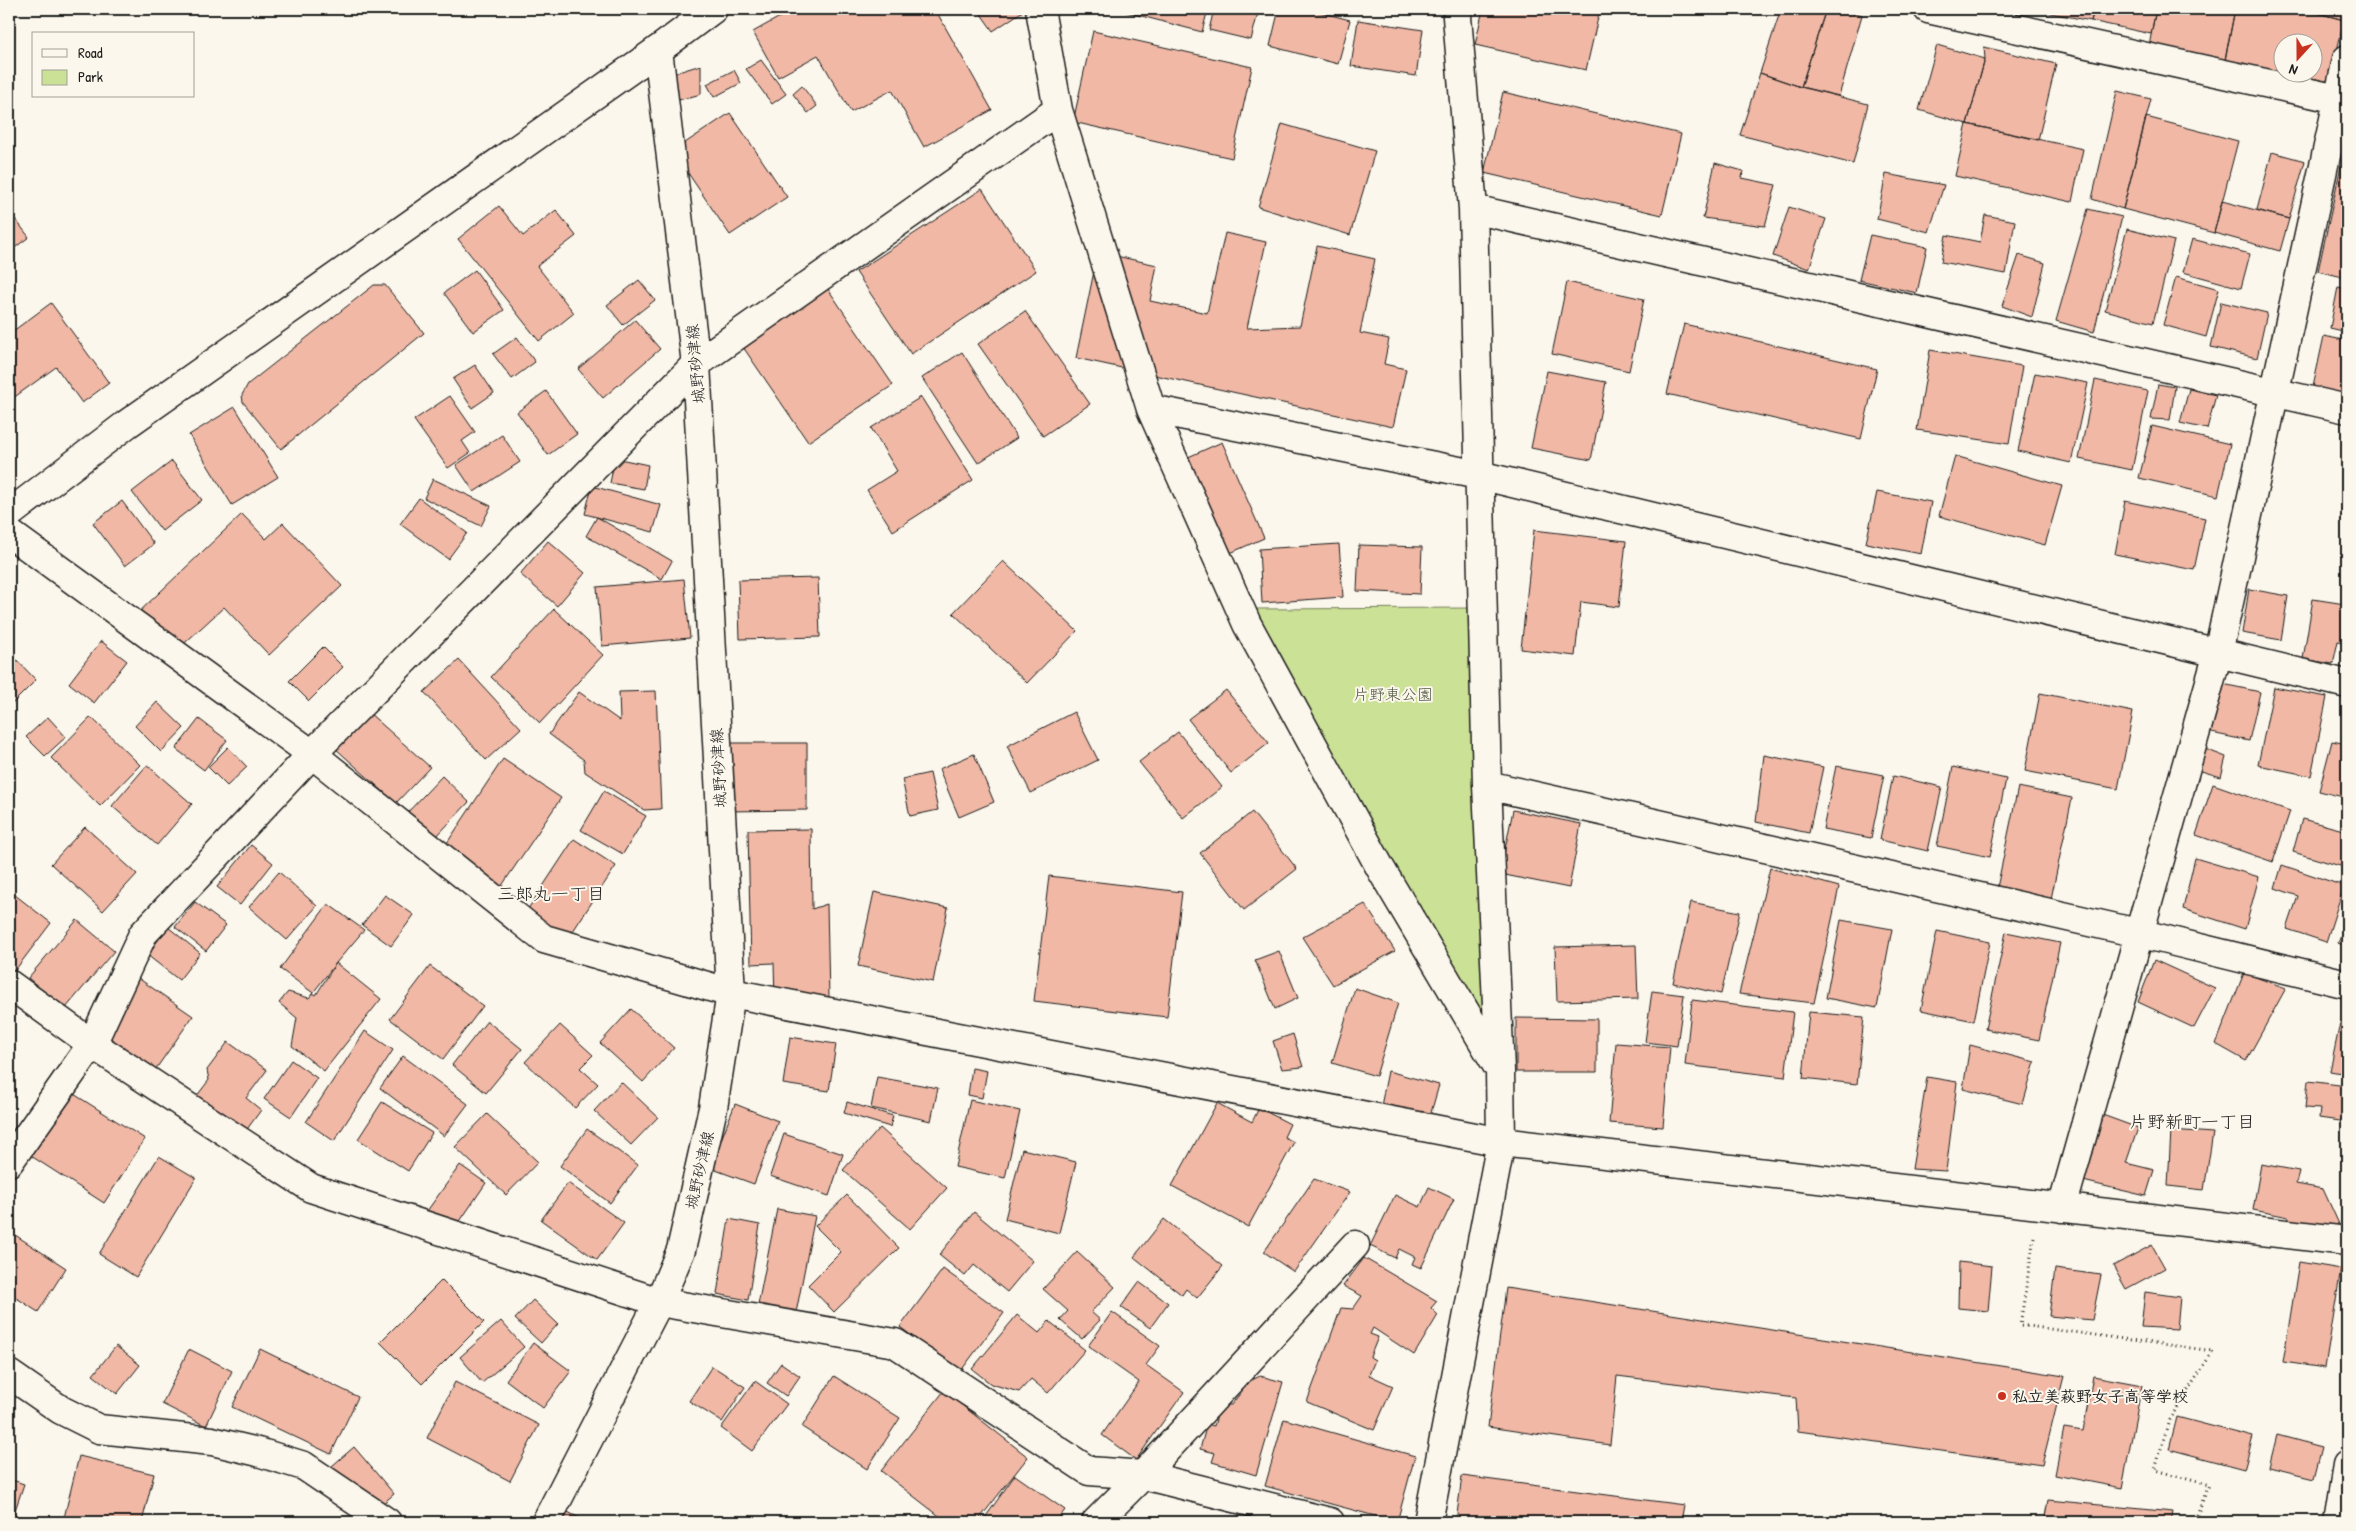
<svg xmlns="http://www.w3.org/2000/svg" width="2356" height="1531" viewBox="0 0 2356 1531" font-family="'Patrick Hand','Klee One',sans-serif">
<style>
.green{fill:#cbe196;stroke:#747e59}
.building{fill:#f0b8a5;stroke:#1c1c1c;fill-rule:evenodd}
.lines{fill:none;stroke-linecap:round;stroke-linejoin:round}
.minor-casing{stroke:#1c1c1c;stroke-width:31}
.major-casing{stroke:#1c1c1c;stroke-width:31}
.path{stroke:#1c1c1c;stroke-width:3;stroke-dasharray:1 4;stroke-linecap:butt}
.minor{stroke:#fbf7ec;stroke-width:28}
.major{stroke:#fbf7ec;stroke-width:28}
.poi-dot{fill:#c8321e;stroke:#fbf7ec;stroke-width:2}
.labels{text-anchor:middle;stroke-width:4;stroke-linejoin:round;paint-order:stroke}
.street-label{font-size:16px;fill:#1c1c1c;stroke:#fbf7ec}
.park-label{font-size:16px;fill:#515741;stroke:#fbf7ec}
.poi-label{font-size:16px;font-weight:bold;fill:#1c1c1c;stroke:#fbf7ec;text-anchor:start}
.neighbourhood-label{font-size:18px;fill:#1c1c1c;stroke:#fbf7ec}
</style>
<rect width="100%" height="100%" fill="#fbf7ec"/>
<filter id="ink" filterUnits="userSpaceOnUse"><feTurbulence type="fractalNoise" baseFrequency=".02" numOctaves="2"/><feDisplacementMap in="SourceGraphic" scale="10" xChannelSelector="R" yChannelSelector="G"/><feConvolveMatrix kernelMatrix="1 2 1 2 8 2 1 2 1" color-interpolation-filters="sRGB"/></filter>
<g filter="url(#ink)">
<!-- green -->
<path class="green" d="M1476,608L1494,1051L1250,609Z"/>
<!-- building -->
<path class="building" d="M794,9H935L992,110L924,147L892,90L851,112L818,55L778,77L753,32Z
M990,9H1026L993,31L981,14Z
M1115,9H1208L1202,32Z
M1214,9H1259L1251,40L1209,30Z
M1279,9H1308L1350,20L1338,64L1270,46Z
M1483,9H1600L1586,70L1475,45Z
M1781,9H1826L1801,87L1760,73Z
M1826,9H1842L1862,15L1839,96L1801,87Z
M2030,9H2094L2091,21Z
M2094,9H2156L2151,34L2091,21Z
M2156,9H2235L2225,60L2149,46Z
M2235,9H2302L2344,20L2330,82L2225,60ZM2284,42H2314V72H2284Z
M2304,9H2347L2344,20Z
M1358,20L1423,30L1416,76L1351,66Z
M1093,31L1252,67L1232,158L1073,122Z
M1937,45L1985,59L1967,124L1919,110Z
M1984,47L2056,64L2038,140L1967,124L1985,59Z
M761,60L786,94L772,104L746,69Z
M701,65V94L675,101L668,75Z
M734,70L741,83L714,97L707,84Z
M1760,73L1801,87L1868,104L1853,164L1740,135Z
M802,86L817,106L808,113L793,94Z
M2117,91L2151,99L2123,209L2092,199Z
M1503,92L1681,134L1662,215L1484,173Z
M730,113L787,197L730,235L673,151Z
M2146,117L2238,141L2214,233L2123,209Z
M1282,124L1375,151L1350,235L1258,207Z
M1967,124L2083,149L2072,202L1955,176Z
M2272,152L2305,161L2289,219L2257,210Z
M1715,163L1743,171L1742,178L1776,185L1765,226L1703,218Z
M2341,166L2347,168V278L2318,271Z
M1886,174L1944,185L1929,232L1877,219Z
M982,189L1036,271L911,354L856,272Z
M2222,201L2289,219L2280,251L2214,233Z
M499,206L523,236L556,210L576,236L537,266L574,313L539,341L458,239Z
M1789,207L1826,219L1809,269L1773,256Z
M2088,209L2122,217L2094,332L2056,321Z
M9,211L29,237L9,252Z
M1985,215L2015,221L2006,274L1941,262L1946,235L1980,242Z
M2127,229L2174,241L2153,323L2105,310Z
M1225,233L1266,242L1247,328L1300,326L1317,246L1375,259L1360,333L1389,339L1384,364L1406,369L1393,427L1076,358L1098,252L1157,265L1150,301L1207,313Z
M1870,235L1927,247L1917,293L1859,280Z
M2192,239L2250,254L2241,288L2183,272Z
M2019,255L2045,263L2032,317L2002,306Z
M475,270L504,310L473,332L444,293Z
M2176,277L2219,289L2206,337L2163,325Z
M639,280L655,300L623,325L607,305Z
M1567,282L1644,299L1629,371L1552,354Z
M374,285H385L424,333L281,449L243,402L242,395L248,384Z
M2338,287L2347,289V332L2330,328Z
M828,289L893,385L808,442L743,347Z
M2221,302L2267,313L2257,358L2211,347Z
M51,303L109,383L82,403L56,367L9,401V334Z
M1025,311L1090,404L1043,436L978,344Z
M635,320L660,349L603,398L578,369Z
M1684,324L1877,369L1861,439L1667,394Z
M2324,336L2347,341V394L2313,387Z
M517,337L535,362L512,379L493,354Z
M1930,350L2022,366L2009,444L1917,430Z
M962,352L1017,438L978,463L922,378Z
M475,365L494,393L472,408L453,379Z
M1547,371L1606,382L1591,460L1531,448Z
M2035,373L2088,383L2071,463L2018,451Z
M2095,380L2148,391L2132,470L2079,459Z
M2158,384L2175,387L2170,420L2151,419Z
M2189,389L2216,395L2207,429L2180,423Z
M546,391L577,434L548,455L517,412Z
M450,396L475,432L462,441L470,453L448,468L414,420Z
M921,397L973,480L893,531L867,490L897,471L871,428Z
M235,407L278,477L232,505L189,435Z
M2152,426L2230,444L2218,496L2139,478Z
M502,435L520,462L474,492L456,465Z
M1222,442L1264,538L1228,554L1186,458Z
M1955,456L2062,486L2045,545L1939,516Z
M615,458L648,465L644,489L610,483Z
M172,461L202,500L162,531L132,492Z
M433,479L491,506L481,526L424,498Z
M592,486L661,505L653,532L585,514Z
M1877,492L1931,502L1921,554L1866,543Z
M419,498L467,533L448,559L400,524Z
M122,501L154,544L125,566L93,523Z
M2125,501L2205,518L2194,570L2115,554Z
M242,514L266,539L283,523L342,586L269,655L224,607L176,651L139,612Z
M597,517L672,561L662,579L586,536Z
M1534,530L1626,541L1619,607L1581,602L1575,656L1521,649Z
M548,541L585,573L557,606L520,574Z
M1339,544L1343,597L1262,603L1259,549Z
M1359,545L1422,547L1420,594L1357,591Z
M1003,561L1077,631L1027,683L953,613Z
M818,578L820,637L740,639L738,580Z
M684,579L690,638L602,646L597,587Z
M2249,589L2288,596L2281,640L2242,633Z
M2313,599L2345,604L2343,617L2347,618V643L2338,641L2333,664L2303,659Z
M554,609L603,655L540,723L491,677Z
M101,641L127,661L94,703L69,683Z
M323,647L343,667L309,701L289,681Z
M9,652L36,680L9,707Z
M459,660L521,728L486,760L424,692Z
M2218,683L2260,692L2249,741L2207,732Z
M2274,687L2327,697L2311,776L2258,765Z
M1226,690L1269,743L1231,773L1188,719Z
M656,691L661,809L644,810L585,772L584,760L549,734L579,692L620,721L619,692Z
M2040,693L2133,712L2118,789L2025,771Z
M157,702L184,728L161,752L135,726Z
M368,712L430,767L396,803L335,748Z
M1074,712L1098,760L1031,793L1007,746Z
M48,717L66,737L45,756L26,737Z
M91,717L140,765L100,806L51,758Z
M199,719L227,740L204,770L176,749Z
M1178,732L1222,787L1183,818L1139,762Z
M2332,741L2347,744V798L2319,791Z
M726,743H807V810L727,811Z
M228,747L247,767L227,786L208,767Z
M2200,747L2226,757L2221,777L2198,770Z
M974,754L994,802L959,817L939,769Z
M1764,755L1823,767L1809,833L1756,822Z
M503,759L561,798L501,887L443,849Z
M147,765L192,804L157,845L112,806Z
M1836,766L1884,775L1871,838L1823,829Z
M1953,767L2006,779L1990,857L1937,846Z
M930,773L938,810L910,816L902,779Z
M442,776L469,802L434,839L407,813Z
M1893,776L1942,787L1928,851L1880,840Z
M2213,784L2290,811L2273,862L2196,835Z
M2018,787L2072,798L2051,899L1997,888Z
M604,791L646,816L623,854L581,830Z
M1513,810L1581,824L1569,888L1500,874Z
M1252,812L1297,869L1244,910L1200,853Z
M2302,819L2347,831V868L2293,852Z
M85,827L137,874L103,911L51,864Z
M811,829L812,909L827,904L829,998L775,999L774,963L751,964L748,830Z
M574,839L616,866L567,940L526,912Z
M251,845L273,863L240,905L217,887Z
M2195,858L2259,877L2245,929L2183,909Z
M2282,865L2344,886L2326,942L2287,929L2298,896L2275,888Z
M1770,868L1839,887L1814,1003L1739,994Z
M279,872L317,906L287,940L249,907Z
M1049,876L1182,892L1167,1017L1034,1001Z
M10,891L51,923L13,973L9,970Z
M874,892L948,908L933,982L858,966Z
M385,895L414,915L391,946L362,925Z
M195,902L226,925L206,951L175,927Z
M1691,902L1740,912L1721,994L1673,983Z
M328,904L364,930L336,963L316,995L280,969Z
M1365,904L1395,951L1333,985L1302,937Z
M77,920L114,951L65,1009L28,978Z
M1841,920L1892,929L1877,1008L1826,998Z
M2347,922V947L2338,943Z
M168,927L200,953L179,980L147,955Z
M1937,931L1990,942L1974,1021L1921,1010Z
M2006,932L2060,943L2039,1040L1985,1029Z
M1636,945L1638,999L1557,1001L1555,947Z
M1279,951L1298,998L1275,1009L1255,960Z
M2154,960L2215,988L2194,1028L2138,1002Z
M336,963L381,999L324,1071L292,1046L297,1018L279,1003L288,992L309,998Z
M430,966L483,1006L443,1059L390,1019Z
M2244,973L2286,988L2246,1061L2216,1044Z
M135,976L193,1016L153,1073L96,1033Z
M1355,988L1398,1003L1376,1076L1332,1063Z
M1652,991L1684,995L1677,1046L1645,1042Z
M1692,1000L1793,1012L1785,1077L1685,1065Z
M631,1009L674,1048L643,1082L600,1043Z
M1809,1012L1864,1017L1857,1084L1803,1078Z
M1516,1018L1597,1019V1072H1516Z
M487,1021L522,1049L486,1093L452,1065Z
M2340,1023L2347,1024V1074L2330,1071Z
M560,1025L593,1055L580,1068L598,1084L575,1108L525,1062Z
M365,1031L393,1050L334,1141L306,1122Z
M1293,1034L1303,1067L1282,1069L1273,1041Z
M790,1037L836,1044L829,1091L783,1084Z
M228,1042L267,1070L246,1098L261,1110L234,1147L193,1101L209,1080L207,1070Z
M1616,1043L1670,1047L1663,1127L1609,1123Z
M1970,1045L2035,1062L2023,1104L1963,1089Z
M403,1056L468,1104L444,1136L380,1088Z
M291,1060L317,1078L291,1117L264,1099Z
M972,1068L987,1071L982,1098L968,1095Z
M1388,1071L1439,1085L1428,1123L1380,1111Z
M877,1077L938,1088L931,1121L871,1108Z
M1927,1077L1957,1082L1946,1171L1912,1169Z
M2308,1081L2347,1086V1122L2319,1118L2320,1109L2305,1108Z
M621,1082L658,1117L631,1145L594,1111Z
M69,1091L145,1139L104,1203L28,1154Z
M970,1100L1020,1111L1005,1178L955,1167Z
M382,1102L432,1133L408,1171L358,1139Z
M847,1102L893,1116L890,1127L844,1113Z
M1217,1103L1252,1122L1259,1108L1290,1124L1284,1137L1294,1142L1248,1227L1172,1186Z
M735,1104L778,1121L754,1184L710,1168Z
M2097,1113L2138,1128L2126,1163L2154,1170L2146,1196L2083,1181Z
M487,1114L538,1162L506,1195L455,1147Z
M880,1128L947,1188L910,1229L843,1170Z
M587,1129L638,1165L610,1203L560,1166Z
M2171,1130L2213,1133L2204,1190L2168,1186Z
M784,1134L843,1154L829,1196L770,1176Z
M1022,1149L1076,1162L1059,1233L1005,1219Z
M159,1156L196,1178L136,1277L99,1254Z
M2261,1164L2299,1171L2296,1184L2323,1189L2344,1235L2288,1225L2289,1217L2253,1210Z
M460,1165L486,1183L454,1230L427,1211Z
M1314,1179L1350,1192L1294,1272L1264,1252Z
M568,1183L624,1223L597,1260L541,1220Z
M1429,1187L1454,1199L1421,1268L1412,1264L1415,1257L1399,1249L1395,1258L1370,1246L1395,1195L1420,1207Z
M847,1195L899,1248L834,1312L808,1285L841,1252L815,1226Z
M777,1209L815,1216L796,1313L758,1305Z
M974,1212L1033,1261L1007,1292L974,1265L965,1276L939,1255Z
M729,1219L760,1225L748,1300L717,1294Z
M1164,1219L1223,1266L1197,1298L1186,1289L1182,1295L1134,1257Z
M9,1231L66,1268L38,1312L9,1293Z
M2152,1245L2165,1268L2126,1289L2113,1266Z
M1077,1252L1115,1287L1091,1312L1100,1320L1082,1339L1060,1320L1068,1311L1043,1289Z
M1364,1258L1437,1301L1431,1308L1438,1315L1414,1355L1373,1328L1370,1334L1378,1337L1370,1357L1375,1360L1369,1375L1393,1386L1374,1430L1307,1402L1341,1308L1353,1309L1362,1296L1343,1286Z
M1959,1262L1992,1266L1988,1311L1958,1308Z
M2299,1262L2341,1269L2325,1368L2283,1362Z
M943,1269L1004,1313L960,1372L900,1327Z
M2055,1269L2101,1275L2092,1320L2049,1316Z
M442,1280L484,1322L422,1384L380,1342Z
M1139,1282L1168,1303L1150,1328L1121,1307Z
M1506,1288L2064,1376L2042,1465L1798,1431L1796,1398L1617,1376L1610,1445L1488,1427Z
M2145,1292L2180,1297L2177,1329L2141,1327Z
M533,1300L558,1324L541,1343L515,1319Z
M1112,1312L1160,1346L1146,1365L1184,1392L1136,1460L1102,1435L1139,1382L1088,1346Z
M1017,1315L1039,1333L1049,1321L1085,1350L1048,1393L1031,1379L1019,1392L991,1384L972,1369Z
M501,1321L524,1347L482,1383L460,1357Z
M533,1343L571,1371L543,1408L506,1380Z
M116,1346L140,1365L117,1394L93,1375Z
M189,1349L232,1371L206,1426L162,1404Z
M260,1349L358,1397L331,1454L232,1407Z
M781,1363L800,1376L786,1396L767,1383Z
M712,1366L745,1387L722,1422L689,1401Z
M834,1376L900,1418L867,1469L802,1427Z
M1260,1376L1283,1382L1256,1475L1212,1462L1215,1453L1200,1449L1207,1424L1214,1426L1220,1405H1231L1250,1381Z
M2093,1376L2142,1385L2122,1488L2055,1475L2064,1428L2083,1431Z
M755,1381L787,1404L752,1451L721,1428Z
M455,1382L539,1425L510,1481L427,1438Z
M944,1391L1028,1457L977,1522H947L881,1471Z
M2177,1417L2253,1437L2244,1469L2169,1449Z
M1284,1419L1415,1456L1397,1522L1265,1486Z
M2277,1435L2322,1447L2314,1478L2269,1467Z
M354,1447L394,1494L366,1518L325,1472Z
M79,1456L154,1474L142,1522H63Z
M1015,1475L1065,1510L1056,1522H982Z
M1462,1476L1684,1505L1681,1522H1456Z
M9,1479L24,1484L11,1522H9Z
M2048,1500L2173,1512L2171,1522H2044Z
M560,1508L587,1522H552Z"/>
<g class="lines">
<defs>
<path id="minor" d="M1040,9L1058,110L1151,409L1247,624L1382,871L1498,1067
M1928,9L2347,101
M1473,209L2347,409
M1151,409L1479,475L2347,684
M9,514L127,424L658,50
M9,533L312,754L544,939L731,993L1501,1142L2347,1241
M1487,785L2138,933L2347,984
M9,984L92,1044L311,1188L659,1302L895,1343L1089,1471L1143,1475L1330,1522
M9,1162L92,1044L143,934L312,754L696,364L1058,110
M2062,1208L2218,653L2347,59
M9,1374L61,1410L99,1429L212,1441L258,1452L304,1466L387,1522
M1096,1522L1143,1475L1355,1245
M1428,1522L1501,1142L1500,1070L1487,785L1473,209L1457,17L1458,9
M2338,1522L2347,1466"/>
<path id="major" d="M546,1522L659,1302L681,1250L713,1108L731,993L696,364L658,50L713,9"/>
</defs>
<!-- minor casing -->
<use href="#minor" class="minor-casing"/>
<!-- major casing -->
<use href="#major" class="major-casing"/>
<!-- path -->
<path class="path" d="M2034,1237L2020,1325L2213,1351L2169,1420L2155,1470L2209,1485L2194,1522"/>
<!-- minor -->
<use href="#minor" class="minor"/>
<!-- major -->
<use href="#major" class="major"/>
</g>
</g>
<!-- markers -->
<circle class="poi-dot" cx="2002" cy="1396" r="5"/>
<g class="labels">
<!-- street labels -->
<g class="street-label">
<text transform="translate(695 364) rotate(-95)" y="6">城野砂津線</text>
<text transform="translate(718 768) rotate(-93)" y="6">城野砂津線</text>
<text transform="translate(699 1170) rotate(-77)" y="6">城野砂津線</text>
</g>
<!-- park labels -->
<g class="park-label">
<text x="1393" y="700">片野東公園</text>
</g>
<!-- poi labels -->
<g class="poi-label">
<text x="2012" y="1402">私立美萩野女子高等学校</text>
</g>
<!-- neighbourhood labels -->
<g class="neighbourhood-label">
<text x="551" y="900">三郎丸一丁目</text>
<text x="2192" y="1128">片野新町一丁目</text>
</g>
</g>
<!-- margin -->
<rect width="2356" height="1531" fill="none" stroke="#fbf7ec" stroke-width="30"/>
<rect x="15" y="15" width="2326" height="1501" fill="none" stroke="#1c1c1c" stroke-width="2" filter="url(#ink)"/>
<!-- legend -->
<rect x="32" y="32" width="162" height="65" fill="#fbf7ec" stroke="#a29f99"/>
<rect x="42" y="49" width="25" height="8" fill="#fbf7ec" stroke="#a29f99"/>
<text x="78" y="58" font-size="15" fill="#1c1c1c">Road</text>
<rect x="42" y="70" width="25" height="15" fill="#cbe196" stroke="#a29f99"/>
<text x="78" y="82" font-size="15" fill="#1c1c1c">Park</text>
<!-- north arrow -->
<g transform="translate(2298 58) rotate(201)"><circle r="24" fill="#fbf7ec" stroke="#a29f99"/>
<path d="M0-4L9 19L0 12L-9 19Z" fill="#c8321e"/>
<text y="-8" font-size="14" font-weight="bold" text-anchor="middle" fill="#1c1c1c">N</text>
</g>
</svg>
